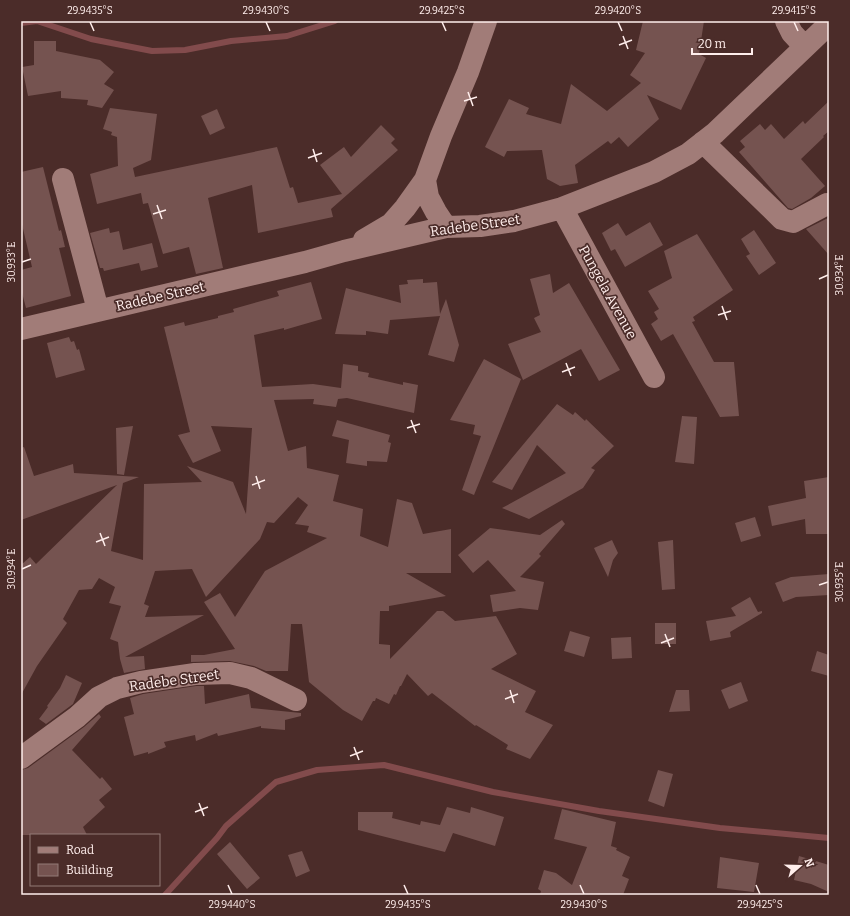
<svg xmlns="http://www.w3.org/2000/svg" width="850" height="916" viewBox="0 0 850 916" font-family="Bitter,serif">
<style>
.lines{fill:none;stroke-linecap:round;stroke-linejoin:round}
.stream{stroke:#824b4c;stroke-width:6}
.building{fill:#755350}
.minor{stroke:#a17c78;stroke-width:22}
.ticks{fill:none;stroke:#ffeeec;stroke-width:1.5}
.labels{text-anchor:middle;stroke-width:3.5;stroke-linejoin:round;paint-order:stroke}
.street-label{font-size:14px;fill:#ffeeec;stroke:#4b2c29}
.neatline{fill:none;stroke:#ffeeec;stroke-width:1.5}
.ticks-label{font-size:10px;text-anchor:middle;fill:#ffeeec}
</style>
<rect width="100%" height="100%" fill="#4b2c29"/>
<g class="lines">
<!-- stream -->
<path class="stream" d="M21,23L37,21L91,39L152,51L185,50L231,41L287,36L335,21
M165,895L217,838L226,826L276,782L317,770L384,765L493,792L599,811L720,828L829,838"/>
</g>
<!-- building -->
<path class="building" d="M643,21H704L699,54L706,58L681,110L647,95L659,119L628,147L619,137L611,144L608,141L575,165L578,183L560,186L547,179L542,150L507,151L504,157L485,147L509,99L529,108L526,114L561,124L571,84L607,111L641,83L630,75L645,53L636,50Z
M34,41H56V51L100,60L114,72L104,84L114,90L102,108L87,105L88,100L61,98V91L28,96L22,67L34,65Z
M829,101V131L823,136L824,137L801,159L825,186L811,198L792,209L788,208L739,152L745,147L740,141L760,124L765,130L771,124L784,139L803,121L805,124Z
M110,108L157,114L151,160L133,168L135,177L277,147L290,188L293,187L298,203L342,194L320,165L344,147L351,157L381,125L395,139L391,143L398,150L331,209L333,217L258,233L252,185L208,198L223,268L196,274L189,247L163,254L148,203L143,204L141,193L97,204L90,174L118,166L117,137L111,135L112,132L103,129Z
M217,109L225,128L210,135L201,116Z
M43,167L59,231L61,230L65,247L59,248L71,296L26,308L21,289V270L32,267L21,220V172Z
M828,218L829,219V255L806,229Z
M650,222L663,245L625,267L615,249L611,251L602,233L618,223L626,236Z
M109,228L110,233L119,231L123,250L152,243L158,267L141,271L139,263L104,271L103,268H100L90,233Z
M754,230L776,263L759,275L746,256L750,254L741,239Z
M697,234L733,290L693,317L695,321L692,322L714,362H734L739,416L720,417L673,334L661,341L651,324L658,319L654,312L659,309L648,291L672,278L664,251Z
M550,274L553,293L569,283L620,370L599,381L581,349L523,380L508,344L541,332L534,318L540,315L530,279Z
M423,279V283L437,282L440,314L446,299L459,345L454,362L428,355L440,316L390,320L388,334L366,331V335L335,334L346,288L401,303L399,285L408,284L407,280Z
M311,282L322,319L284,330V328L254,335L262,387L313,384L341,388L343,364L358,366V371L369,373L368,377L403,385V382L418,385L414,413L347,398L338,399L336,407L313,404L314,399L274,400L288,451L306,446L307,468L339,475L333,501L363,509L360,536L388,547L397,499L412,503L423,534L451,529V573H406L446,596L389,606V611H380L379,644L390,645V659L437,611H443L455,621L496,616L517,654L491,669L536,691L525,712L553,725L530,759L506,749L508,745L476,725L475,726L432,693L428,696L407,674L401,686H400L396,695L394,694L389,704L376,698L375,701H373L362,721L343,710L309,682L302,624H291L288,671H266L254,666L230,661L191,662V655H204L235,649L204,602L220,593L235,617L265,571L327,538L307,532L309,526L295,524L308,505L298,497L274,523L267,522L260,539L206,597L192,569L155,571L144,604L149,606L145,617L204,615L125,657L144,656L145,669L124,673L120,659L118,642L110,639L121,606L109,603L115,587L99,578L92,589L79,590L63,619L67,623L37,666L21,695V565L30,557L36,564L117,485L21,520V448L24,447L34,476L73,464L74,473L139,477L123,483L111,551L143,560L144,484L202,482L187,466L233,482L246,514L252,428L211,426L221,451L193,463L178,435L190,432L164,327L184,322L185,326L218,318V316L234,312L233,309L279,296L277,291Z
M69,337L71,342L74,341L77,350L79,349L85,370L56,378L47,343Z
M484,359L521,379L474,495L462,490L481,436L473,434L475,425L450,420Z
M557,404L573,415L575,412L585,421L586,419L614,446L591,468L595,470L583,488L529,519L502,508L566,473L537,445L512,490L492,482Z
M682,416L697,417L694,464L675,462Z
M337,420L390,435L388,442L391,443L387,462L367,461V466L346,463L349,440L332,436Z
M133,426L124,475L117,474L116,428Z
M829,477V534H806L805,519L772,526L768,506L806,498L804,481Z
M755,517L761,536L741,542L735,523Z
M562,520L565,524L539,554L541,556L520,577L544,582L538,610L520,608L493,612L490,595L516,591L488,560L473,573L458,555L490,528L540,535Z
M612,540L618,553L613,560L608,577L594,548Z
M673,540L675,589L662,590L658,542Z
M829,574V595L796,597L783,602L775,583L791,577Z
M750,597L758,612L762,611V613L730,632L731,637L710,641L706,621L736,616L731,608Z
M655,623H676V644H655Z
M570,631L590,637L584,657L564,651Z
M631,637L632,658L612,659L611,638Z
M817,651L829,655V676L811,671Z
M66,675L82,683L73,704L46,724L39,719L48,707L47,706L60,688Z
M741,682L748,701L729,709L721,690Z
M196,686H204L205,704L249,694L251,708L301,713V716L285,720V730L261,728V726L218,736L217,733L196,741L195,735L164,742L166,747L148,754V752L134,756L124,717L134,714L130,698L143,694Z
M676,690H689L690,711L669,712Z
M99,714L101,717L72,750L100,779L102,777L112,789L99,800L105,807L83,827L87,835H21V770L28,768L84,727Z
M658,770L673,774L664,807L648,801Z
M447,807L470,813L471,807L504,817L495,846L453,833L445,852L358,830V812H393L392,818L420,825L421,821L440,825Z
M562,809L616,822L611,846L617,848L616,850L630,857L622,876L629,879L623,895H540L541,891L538,889L544,870L556,873L572,885L587,847L554,839Z
M230,842L260,878L247,889L217,854Z
M302,851L310,871L296,877L288,855Z
M799,856L829,865V892L811,884L794,880Z
M720,857L759,863L754,892L717,888Z"/>
<g class="lines">
<!-- minor -->
<path class="minor" d="M786,21L792,33L805,47
M703,142L782,219L793,222L827,204
M63,179L98,310
M562,208L654,377
M446,227L436,212L428,197L425,180L441,136L468,72L486,21
M364,240L391,224L405,208L425,180
M21,329L305,262L344,251L446,227L480,226L514,221L562,208L654,172L688,154L715,133L829,24
M21,758L77,717L99,697L117,688L141,682L195,674L230,673L251,678L296,700"/>
</g>
<!-- ticks -->
<path class="ticks" d="M90,22L94,31M266,22L270,31M442,22L446,31M618,22L622,31M794,22L798,31M623,36L628,49M619,45L632,40M468,92L473,106M464,101L477,97M313,149L317,162M308,158L322,153M157,205L162,219M153,214L166,210M22,262L31,259M819,279L828,275M722,306L727,320M718,315L731,311M566,363L571,376M562,372L575,367M411,420L416,433M407,428L420,424M256,476L260,489M252,485L265,480M100,533L105,546M96,542L109,537M22,569L31,565M819,585L828,582M665,634L670,647M661,643L674,638M510,690L514,703M505,699L518,694M354,747L359,760M350,756L363,751M199,803L204,816M195,812L208,807M228,885L232,894M404,885L408,894M580,885L584,894M756,885L760,894"/>
<g class="labels">
<!-- street labels -->
<g class="street-label">
<text transform="translate(475 225) rotate(-8)" y="5">Radebe Street</text>
<text transform="translate(608 292) rotate(61)" y="5">Pungela Avenue</text>
<text transform="translate(160 296) rotate(-13)" y="5">Radebe Street</text>
<text transform="translate(174 680) rotate(-8)" y="5">Radebe Street</text>
</g>
</g>
<!-- border -->
<rect width="850" height="916" fill="none" stroke="#4b2c29" stroke-width="44"/>
<!-- legend -->
<rect x="30" y="834" width="130" height="52" fill="#4b2c29" stroke="#937a77"/>
<rect x="38" y="847" width="20" height="6" fill="#a17c78" stroke="#937a77"/>
<text x="66" y="854" font-size="12" fill="#ffeeec">Road</text>
<rect x="38" y="864" width="20" height="12" fill="#755350" stroke="#937a77"/>
<text x="66" y="874" font-size="12" fill="#ffeeec">Building</text>
<!-- north arrow -->
<g transform="translate(800 866) rotate(70)" stroke="#4b2c29" stroke-width="3" paint-order="stroke">
<path d="M0-3L7 15L0 10L-7 15Z" fill="#ffeeec"/>
<text y="-6" font-size="11" font-weight="bold" text-anchor="middle" fill="#ffeeec">N</text>
</g>
<!-- scale -->
<path d="M692 48v6h60v-6" fill="none" stroke="#ffeeec" stroke-width="2"/>
<text x="698" y="48" font-size="12" fill="#ffeeec" stroke="#4b2c29" stroke-width="3" paint-order="stroke">20 m</text>
<rect x="22" y="22" width="806" height="872" class="neatline"/>
<g class="ticks-label">
<text x="90" y="14">29.9435°S</text>
<text x="266" y="14">29.9430°S</text>
<text x="442" y="14">29.9425°S</text>
<text x="618" y="14">29.9420°S</text>
<text x="794" y="14">29.9415°S</text>
<text transform="translate(11 262) rotate(-90)" y="4">30.933°E</text>
<text transform="translate(839 275) rotate(-90)" y="4">30.934°E</text>
<text transform="translate(11 569) rotate(-90)" y="4">30.934°E</text>
<text transform="translate(839 582) rotate(-90)" y="4">30.935°E</text>
<text x="232" y="908">29.9440°S</text>
<text x="408" y="908">29.9435°S</text>
<text x="584" y="908">29.9430°S</text>
<text x="760" y="908">29.9425°S</text>
</g>
</svg>
